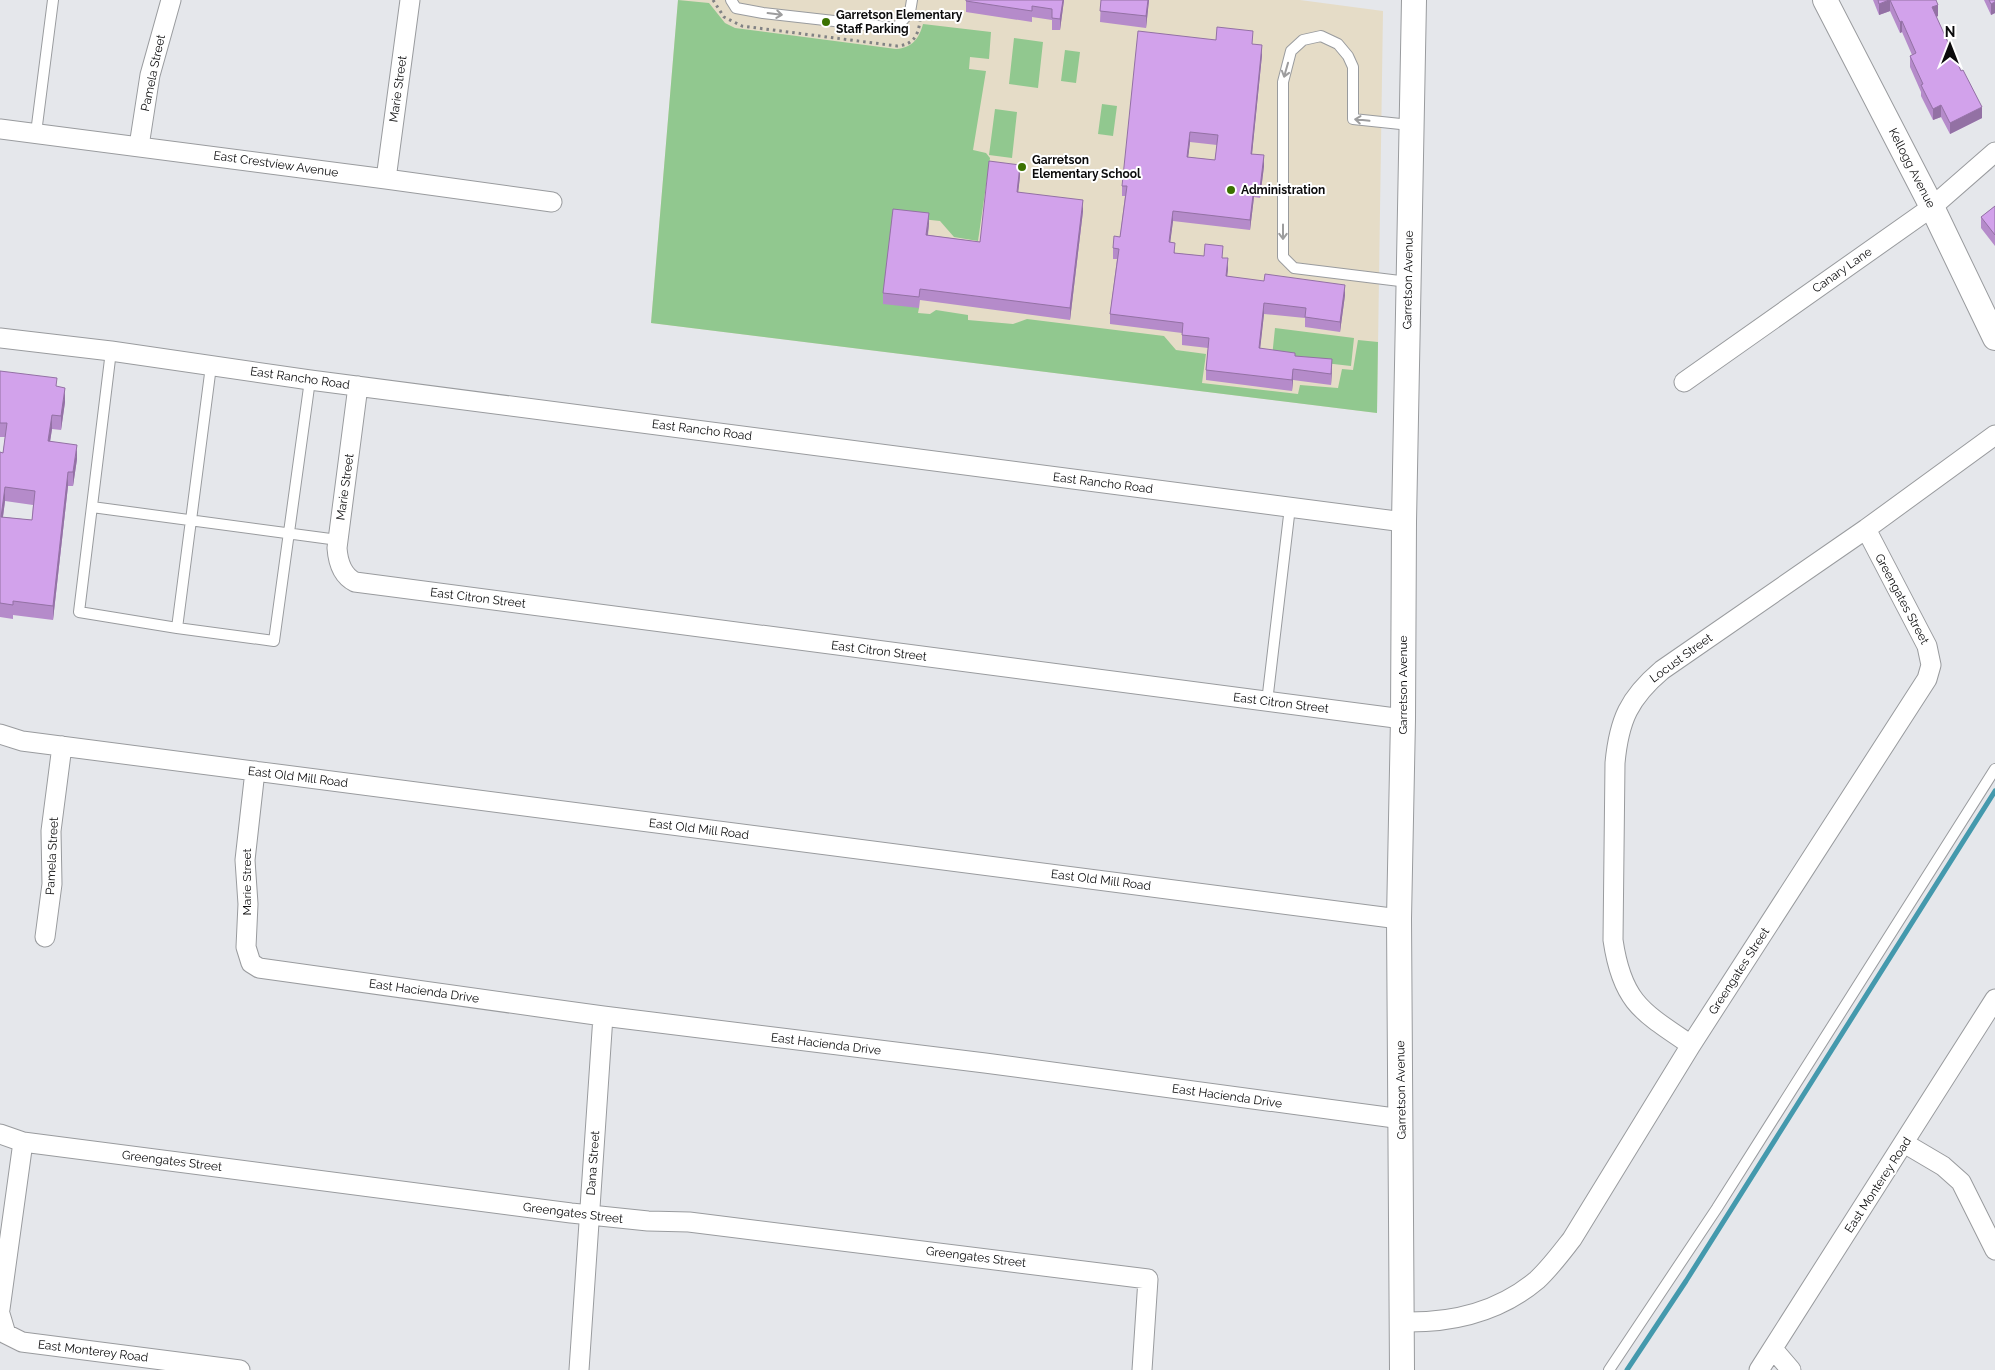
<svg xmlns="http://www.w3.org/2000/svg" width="1995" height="1370" viewBox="0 0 1995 1370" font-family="Raleway,sans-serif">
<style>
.education{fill:#e5dcc7}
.green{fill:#91c88f}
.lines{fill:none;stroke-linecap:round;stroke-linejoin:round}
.stream{stroke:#4499ad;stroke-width:5}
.service-casing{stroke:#999b9e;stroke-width:12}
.minor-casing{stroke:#999b9e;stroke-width:21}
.tertiary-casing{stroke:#999b9e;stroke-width:26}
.path{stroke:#818284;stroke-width:3;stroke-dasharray:2.5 4;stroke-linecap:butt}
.service{stroke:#fff;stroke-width:10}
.minor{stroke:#fff;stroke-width:19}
.tertiary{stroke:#fff;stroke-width:24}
.wall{fill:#b58bca;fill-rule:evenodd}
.shaded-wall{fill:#9371a4}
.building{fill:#d2a2eb;stroke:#9371a4;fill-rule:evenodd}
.oneway{stroke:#9d9d9e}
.poi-dot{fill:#3b7200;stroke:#fff;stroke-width:2}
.labels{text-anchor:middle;stroke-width:4;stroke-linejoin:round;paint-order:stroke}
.poi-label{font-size:12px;font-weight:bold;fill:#0b0b0c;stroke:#fff;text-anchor:start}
.street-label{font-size:12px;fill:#0b0b0c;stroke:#fff}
</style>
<rect width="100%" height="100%" fill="#e5e7eb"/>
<!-- education -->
<path class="education" d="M678,0H1300L1383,11L1377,413L651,323Z"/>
<!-- green -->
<path class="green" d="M678,0L709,3L725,23L735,28L896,49C912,48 919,39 923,24L991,32L989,59L970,57L969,69L986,71L973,150L986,153L990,158L978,241L954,237L940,221L893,216L919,308L918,313L930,314L936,310L968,315V320L1013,324L1027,319L1164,336L1176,350L1206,354L1202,383L1298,394L1300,385L1338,388L1342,369L1353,370L1358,340L1378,342L1377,413L651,323Z
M1014,38L1043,42L1038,88L1009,84Z
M1065,50L1080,52L1076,83L1061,81Z
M1102,104L1117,106L1113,136L1098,134Z
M995,109L1017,112L1012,158L989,155Z
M1275,328L1354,338L1351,366L1272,357Z"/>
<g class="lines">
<!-- stream -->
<path class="stream" d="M1627,1370L1686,1281L1995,791"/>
<defs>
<path id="service" d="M731,0L736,8L763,13L896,28L910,12L912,0
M36,133L53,0
M1408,282L1294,268L1283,257V82L1291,51L1303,40L1321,36L1338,44L1348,56L1353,67V119L1410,125
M111,351L79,612L177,628
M211,366L177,628L274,641L310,380
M92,507L338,540
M1267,702L1290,507
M1609,1370L1717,1208L1995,769"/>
<path id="minor" d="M0,129L386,179L552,202
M139,146L150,75L171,0
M386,179L410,0
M0,338L111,351L310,380L1404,522
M1684,382L1932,207L1995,152
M358,386L337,548C338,562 343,576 355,582L1403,719
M0,734L22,741L1399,919
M255,771L245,860L248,904L246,947L251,963L259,968L603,1016L985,1063L1402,1119
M45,937L52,884L51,831L62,746
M1691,1045C1642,1012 1622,1002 1613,940L1615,763C1619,720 1629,698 1662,670L1866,529L1995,435
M0,1134L23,1142L571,1213L648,1221L689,1222L1148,1279L1142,1370
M1904,1143L1943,1166L1961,1182L1995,1250
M0,1309L23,1142
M0,1314L6,1334L22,1342L240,1370
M1403,1322C1451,1323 1499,1312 1537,1280C1550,1268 1561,1253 1572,1239L1691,1045L1927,679L1931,665L1927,646L1866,529
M1773,1349L1791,1370
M579,1370L603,1016
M1759,1370L1995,999"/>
<path id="tertiary" d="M1825,0L1932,207L1995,338
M1402,1370L1399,919L1403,719L1404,522L1414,0"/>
</defs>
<!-- service casing -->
<use href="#service" class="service-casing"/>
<!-- minor casing -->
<use href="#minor" class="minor-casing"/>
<!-- tertiary casing -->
<use href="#tertiary" class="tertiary-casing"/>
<!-- path -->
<path class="path" d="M713,0L724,17L742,26L897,46C913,45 918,36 920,21"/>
<!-- service -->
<use href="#service" class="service"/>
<!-- minor -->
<use href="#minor" class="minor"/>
<!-- tertiary -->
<use href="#tertiary" class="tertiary"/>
</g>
<!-- wall -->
<path class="wall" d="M966,0H1064L1060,30H1052V20L1032,17V22L966,12Z
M1101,0H1149L1146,28L1100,22Z
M1873,0H1936L1938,16L1936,17L1982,118L1950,134L1941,117L1933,120L1921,96V92L1910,67V56L1912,55L1902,32L1900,33L1890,11L1879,15Z
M1984,0H1995V13L1991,15Z
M1253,44L1262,55L1252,154L1264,166L1260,198L1254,197L1250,230L1173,221L1170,242L1175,253L1223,258L1228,269L1227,276L1345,295L1340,332L1305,327V318L1264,314L1260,348L1295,356L1332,369L1331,385L1293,380L1292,391L1206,380V370L1208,348L1182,345V333L1110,324V314L1117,259H1113V248L1120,237L1125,196H1122V186ZM1190,142L1217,145L1215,160L1188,157Z
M1020,176L1018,192L1083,211L1070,320L920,300L919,308L883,304V293L929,224L928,235L980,242Z
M1995,206V246L1981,228V217Z
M0,371L57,387L65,402L61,430L52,429L50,441L77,459L73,486H68L53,620L13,615V619L0,617V452L3,453L5,437H0ZM5,501L33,505L32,520L3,517Z"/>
<!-- shaded-wall -->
<path class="shaded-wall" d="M1063,0H1064L1060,30V19Z
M1148,0H1149L1146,28V16Z
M1890,0V11L1879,15V4Z
M1995,2V13L1991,15V4Z
M1938,5V16L1932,19V7Z
M1902,21V32L1900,33V22Z
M1262,45V55L1251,164V154Z
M1941,105V117L1933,120V109Z
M1982,107V118L1950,134V123Z
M1190,132V142L1187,167V157Z
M1264,155V166L1260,198V188Z
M1020,165V176L1017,203V192Z
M1254,187V197L1250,230V220Z
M1083,200V211L1070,320V308Z
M1173,211V221L1169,252V242Z
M929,213V224L926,246V235Z
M1228,258V269L1226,286V276Z
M1345,285V295L1340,332V322Z
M1264,303V314L1259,359V348Z
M1332,359V369L1331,385V374Z
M1293,369V380L1292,391V380Z
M65,388V402L61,430V416Z
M52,415V429L48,455V441Z
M77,445V459L73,486V472Z
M68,472V486L53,620V606Z
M5,487V501L1,531V517Z"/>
<!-- building -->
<path class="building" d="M966,0H1063L1060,19L1052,18V9L1032,6V11L966,1Z
M1101,0H1148L1146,16L1100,11Z
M1878,0H1889L1879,4Z
M1890,0H1936L1938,5L1932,7L1961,71L1963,70L1982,107L1950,123L1941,105L1933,109L1921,85L1923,84L1910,56L1916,53L1902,21L1900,22Z
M1989,0H1995V2L1991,4Z
M1217,27L1253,31L1252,44L1262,45L1251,154L1264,155L1260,188L1254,187L1250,220L1173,211L1169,242L1175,243L1174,253L1204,256L1205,244L1223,246L1222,258H1228L1226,276L1264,281L1265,274L1345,285L1340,322L1305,317L1306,308L1264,303L1259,348L1295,353V356L1332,359L1331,374L1293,369L1292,380L1206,370L1209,338L1182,335L1183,323L1110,314L1119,249L1113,248L1114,236L1120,237L1127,186H1122L1138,31L1216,40ZM1190,132L1218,135L1215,160L1187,157Z
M989,161L1020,165L1017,192L1083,200L1070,308L920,289L919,297L883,293L893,209L929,213L926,235L980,242Z
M1995,206V235L1981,217Z
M0,371L57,378L56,386L65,388L61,416L52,415L48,441L77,445L73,472H68L53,606L13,601V605L0,603V452L3,453L7,423H0ZM5,487L35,491L32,520L1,517Z"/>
<!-- one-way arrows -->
<defs><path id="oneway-shaft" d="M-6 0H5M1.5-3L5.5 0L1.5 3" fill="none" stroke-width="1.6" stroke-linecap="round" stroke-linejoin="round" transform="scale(1.25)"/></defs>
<g class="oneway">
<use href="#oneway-shaft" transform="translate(775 14) rotate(7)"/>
<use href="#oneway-shaft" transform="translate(1286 70) rotate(106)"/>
<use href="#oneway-shaft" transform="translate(1362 120) rotate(-174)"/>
<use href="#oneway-shaft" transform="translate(1283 232) rotate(90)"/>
</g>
<!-- markers -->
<g class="poi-dot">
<circle cx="826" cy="22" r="5"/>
<circle cx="1022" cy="167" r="5"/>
<circle cx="1231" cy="190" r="5"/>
</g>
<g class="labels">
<!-- poi labels -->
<g class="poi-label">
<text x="836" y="19">Garretson Elementary<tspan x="836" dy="14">Staff Parking</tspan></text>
<text x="1032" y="164">Garretson<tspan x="1032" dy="14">Elementary School</tspan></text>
<text x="1241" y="194">Administration</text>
</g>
<!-- street labels -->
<g class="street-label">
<text transform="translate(153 73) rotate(-78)" y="4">Pamela Street</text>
<text transform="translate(398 89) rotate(-82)" y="4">Marie Street</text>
<text transform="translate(276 164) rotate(8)" y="4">East Crestview Avenue</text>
<text transform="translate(1912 168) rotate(63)" y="4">Kellogg Avenue</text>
<text transform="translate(1842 270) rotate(-35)" y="4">Canary Lane</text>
<text transform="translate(1408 280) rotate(-89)" y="4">Garretson Avenue</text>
<text transform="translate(300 378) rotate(8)" y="4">East Rancho Road</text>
<text transform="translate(702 430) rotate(7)" y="4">East Rancho Road</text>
<text transform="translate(1103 483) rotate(7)" y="4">East Rancho Road</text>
<text transform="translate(345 487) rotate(-82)" y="4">Marie Street</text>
<text transform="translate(478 598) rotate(7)" y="4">East Citron Street</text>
<text transform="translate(1902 599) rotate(62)" y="4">Greengates Street</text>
<text transform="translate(879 651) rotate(7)" y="4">East Citron Street</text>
<text transform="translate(1681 658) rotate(-36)" y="4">Locust Street</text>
<text transform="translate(1403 685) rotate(-90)" y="4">Garretson Avenue</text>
<text transform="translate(1281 703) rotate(7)" y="4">East Citron Street</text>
<text transform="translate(298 777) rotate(7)" y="4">East Old Mill Road</text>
<text transform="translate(699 829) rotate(7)" y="4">East Old Mill Road</text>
<text transform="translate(52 856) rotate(-87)" y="4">Pamela Street</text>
<text transform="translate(1101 880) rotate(7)" y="4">East Old Mill Road</text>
<text transform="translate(247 882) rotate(-90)" y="4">Marie Street</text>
<text transform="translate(1739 971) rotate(-57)" y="4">Greengates Street</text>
<text transform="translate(424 991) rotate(8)" y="4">East Hacienda Drive</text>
<text transform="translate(826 1044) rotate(7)" y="4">East Hacienda Drive</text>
<text transform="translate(1401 1090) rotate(-91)" y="4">Garretson Avenue</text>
<text transform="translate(1227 1096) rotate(8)" y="4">East Hacienda Drive</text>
<text transform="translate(172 1161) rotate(7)" y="4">Greengates Street</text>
<text transform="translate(593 1163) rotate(-86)" y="4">Dana Street</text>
<text transform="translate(1878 1185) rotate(-57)" y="4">East Monterey Road</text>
<text transform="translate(573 1213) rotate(7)" y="4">Greengates Street</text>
<text transform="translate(976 1257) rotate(7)" y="4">Greengates Street</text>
<text transform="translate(93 1351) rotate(7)" y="4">East Monterey Road</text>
</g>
</g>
<!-- north arrow -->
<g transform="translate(1950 45)" stroke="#ffffff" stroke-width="4" paint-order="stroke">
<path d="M0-4L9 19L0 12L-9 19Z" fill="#0b0b0c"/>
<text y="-8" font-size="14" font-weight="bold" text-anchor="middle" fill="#0b0b0c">N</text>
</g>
</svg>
